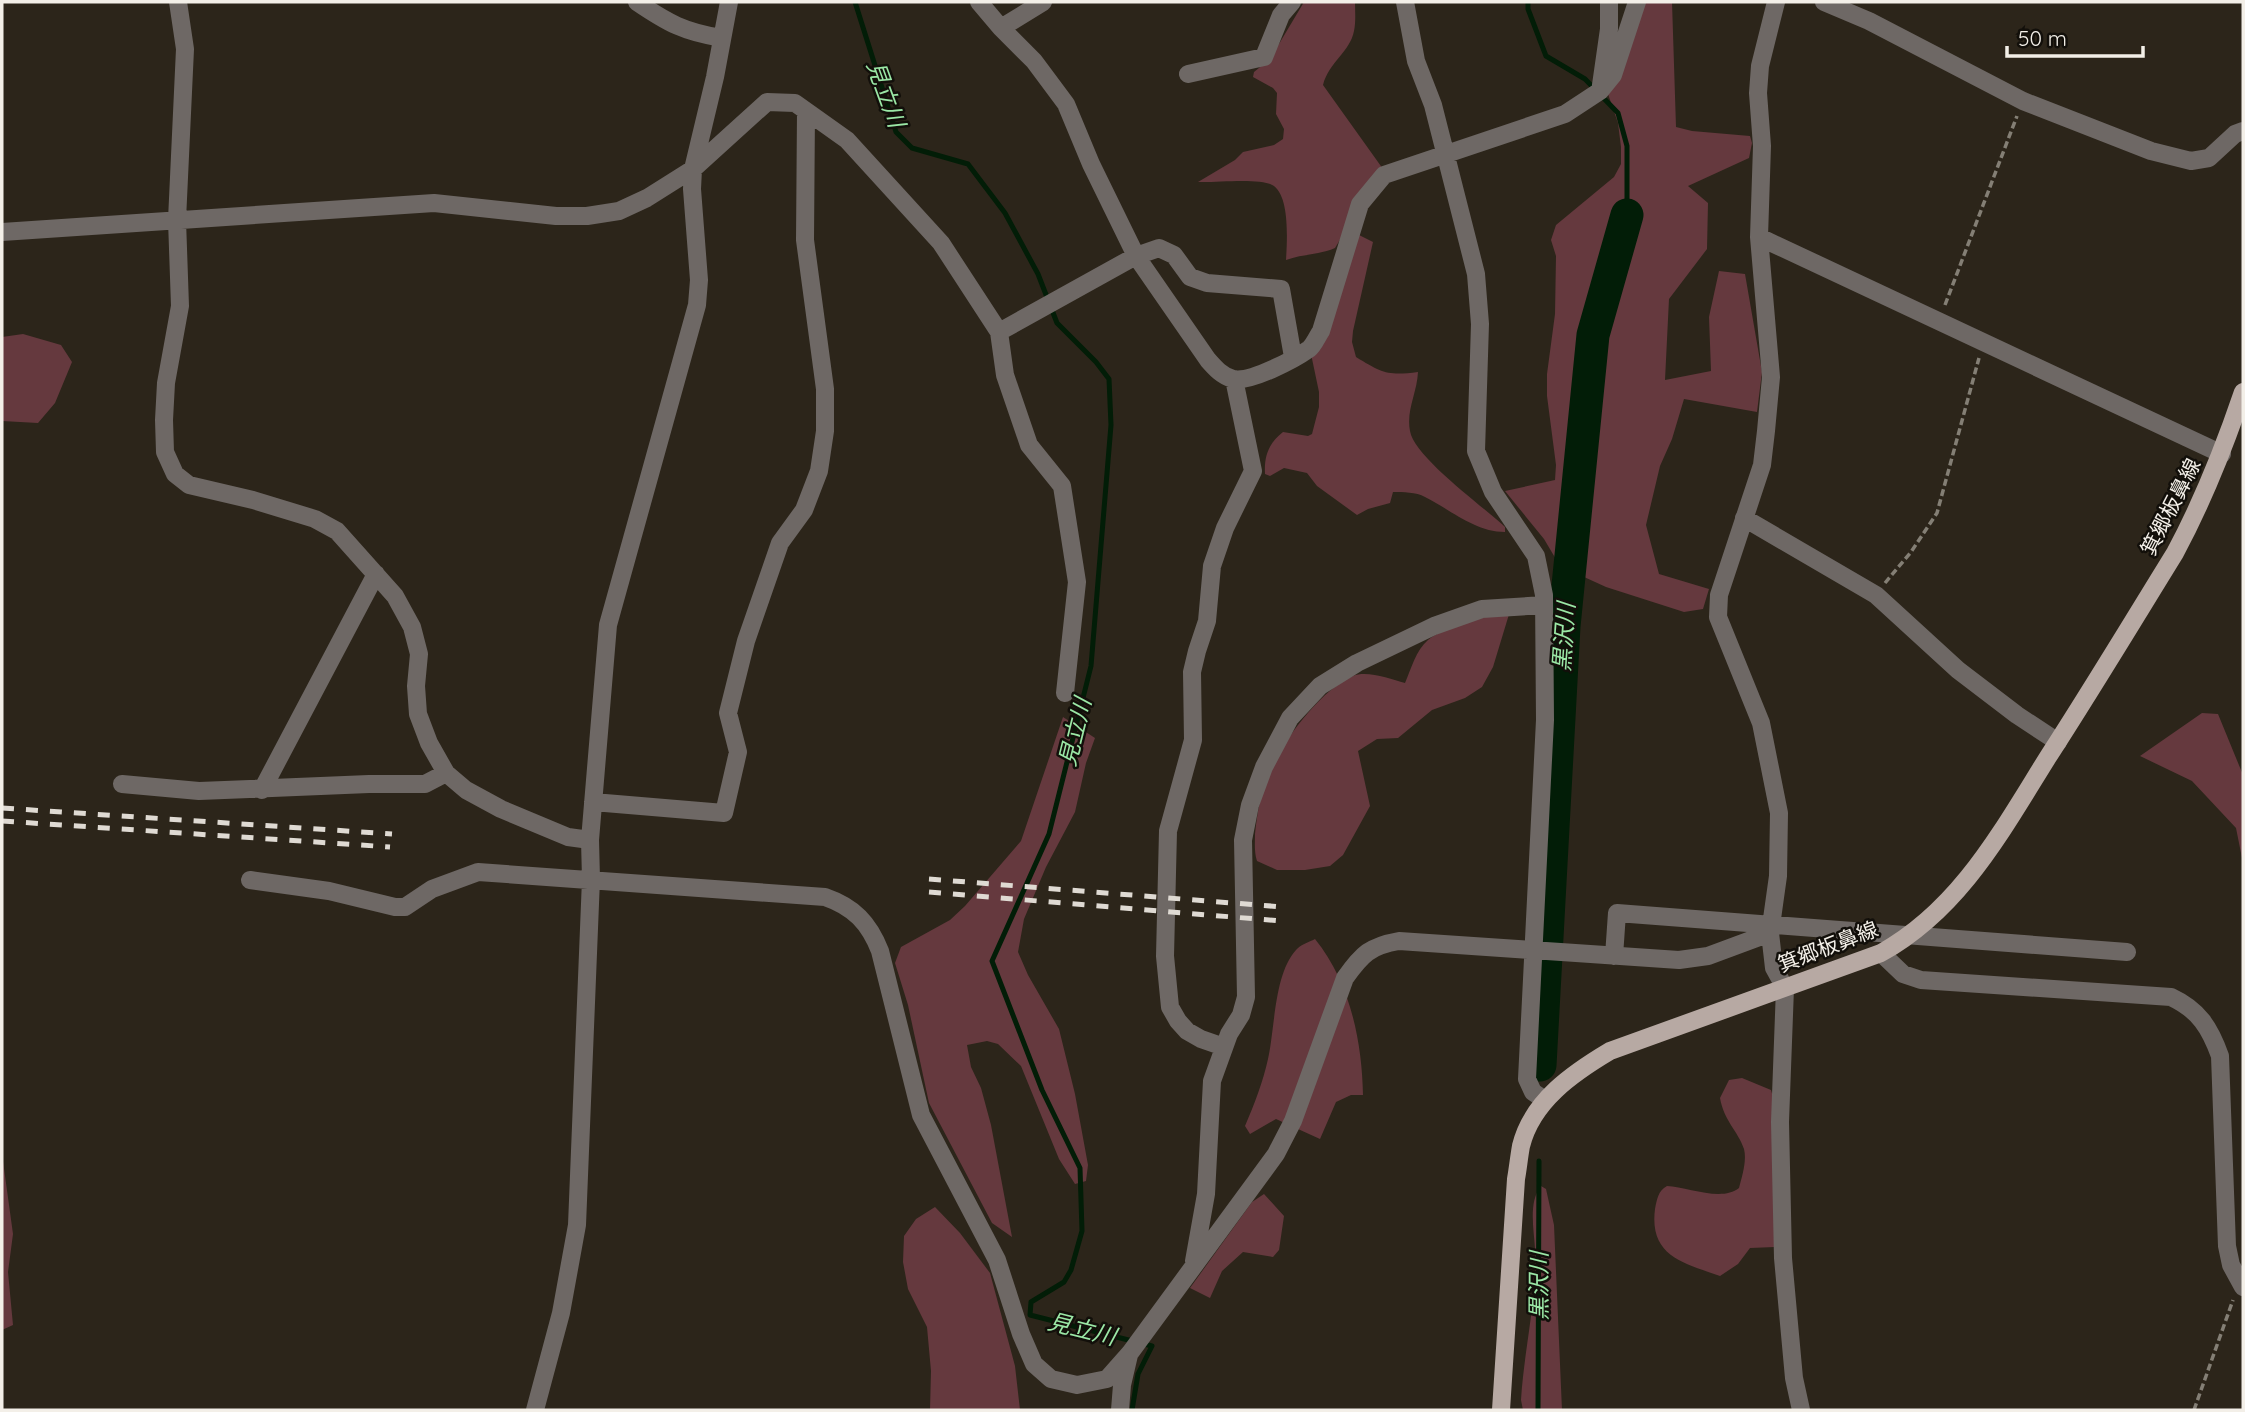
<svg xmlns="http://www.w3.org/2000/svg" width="2245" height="1412" viewBox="0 0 2245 1412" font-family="Quicksand,'Noto Sans JP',sans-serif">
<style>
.green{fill:#65393e}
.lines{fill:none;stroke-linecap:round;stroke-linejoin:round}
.stream{stroke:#021d07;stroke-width:5}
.river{stroke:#021d07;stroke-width:33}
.path{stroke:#847f75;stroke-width:3.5;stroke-dasharray:7 3.5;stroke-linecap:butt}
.minor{stroke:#6e6865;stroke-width:18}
.major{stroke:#b7a9a3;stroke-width:18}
.rail{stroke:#dfdad3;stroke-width:5;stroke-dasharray:12 12;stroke-linecap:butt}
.labels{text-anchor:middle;stroke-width:5;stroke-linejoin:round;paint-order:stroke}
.street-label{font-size:21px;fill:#f3efe8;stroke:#120f0a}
.water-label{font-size:23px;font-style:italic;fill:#9be8a6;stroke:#120f0a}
</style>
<rect width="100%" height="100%" fill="#2c251a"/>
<!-- green -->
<path class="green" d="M1304,2H1355C1355,11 1356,22 1354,31C1350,52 1329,62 1323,85L1383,169L1335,248C1319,255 1302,254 1286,260C1287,242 1290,198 1274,186C1261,177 1215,183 1198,182L1235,160L1243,152L1274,145L1283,139L1284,129L1276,114L1277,93L1273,88L1253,77L1254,72L1270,59Z
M1645,2H1672L1676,127L1692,131L1750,136L1752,143L1749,158L1688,186L1708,203L1707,249L1669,299L1665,380L1711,371L1709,317L1719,271L1745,274L1762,372L1757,412L1684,399L1672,439L1660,466L1646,525L1659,574L1709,589L1703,609L1684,612L1606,587L1560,566L1544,539L1505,491L1555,480L1556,465L1547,396V374L1555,314L1556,256L1551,240L1556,225L1614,177L1621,164V147L1618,123L1608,94Z
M1357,234L1373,242L1353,331L1352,342L1356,357C1382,373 1388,376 1418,372C1417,393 1406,410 1410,431C1414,457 1484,507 1505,527V532C1475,532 1451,510 1425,497C1416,492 1403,492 1393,492L1390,503L1368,509L1357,515L1317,486L1307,473L1284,468L1270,476L1265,474C1264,455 1269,443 1283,432L1308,436L1312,434L1319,407V392L1311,354Z
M23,334L61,345L72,362L55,403L38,423L2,421V337Z
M1510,611L1493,667L1482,687L1465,698L1432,710L1398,738L1377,739L1358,751L1370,806L1343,855L1330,866L1305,870H1277L1257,861C1254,852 1255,843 1255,834C1257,814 1261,791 1269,772C1284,740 1320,690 1353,676C1367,670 1390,679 1405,683C1411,669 1416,650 1428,640C1446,625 1488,617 1510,611Z
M2202,713L2218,714L2243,775V863L2236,828L2192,781L2140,756Z
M1063,717L1095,738L1086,763L1075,812L1046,867L1024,919L1018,952L1028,975L1059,1029L1075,1094L1088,1165L1086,1181L1075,1184L1059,1159L1021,1066L998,1044L987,1041L967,1045L971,1067L981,1088L991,1125L1012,1237L992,1223L929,1103L908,1005L895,963L901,947L950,920L965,906L1021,841Z
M1315,939C1350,982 1362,1041 1363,1095H1351L1336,1102L1320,1139L1276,1119L1250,1134L1245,1126C1254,1105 1263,1082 1268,1059C1275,1028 1274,974 1296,950C1300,945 1309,942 1315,939Z
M1742,1078L1771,1090L1773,1097L1775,1247L1750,1248L1738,1264L1720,1276C1683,1263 1649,1256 1655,1209C1657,1199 1658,1191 1667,1186C1687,1187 1722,1202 1739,1188C1742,1176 1747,1161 1744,1149C1738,1131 1724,1121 1720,1098L1729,1080Z
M2,1154L13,1234L8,1272L13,1325L2,1330Z
M1541,1186L1546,1189L1554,1225L1562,1410H1523L1521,1400C1524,1350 1537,1300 1535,1249C1534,1230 1528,1202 1541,1186Z
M1264,1194L1284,1216L1279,1250L1273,1257L1243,1252L1222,1271L1210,1298L1190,1288L1252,1202Z
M935,1207L960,1233L990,1273L1015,1366L1020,1410H930L931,1371L927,1327L908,1289L903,1262L904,1236L916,1219Z"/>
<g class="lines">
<!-- stream -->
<path class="stream" d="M855,2L896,132L912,148L968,164L1005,213L1038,274L1057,323L1096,362L1109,379L1111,425L1091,666L1049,834L992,961L1042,1090L1080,1168L1082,1231L1071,1270L1064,1282L1031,1302L1030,1315L1152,1346L1138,1374L1132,1410
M1528,2V9L1546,56L1585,79L1618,113L1627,146V215
M1538,1410L1539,1161"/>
<!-- river -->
<path class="river" d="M1540,1065L1564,626L1593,335L1627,215"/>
<!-- path -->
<path class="path" d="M1945,305L2017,116
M1885,583L1911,552L1937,513L1979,358
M2194,1410L2233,1300"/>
<!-- minor -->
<path class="minor" d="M178,2L185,49L177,220L180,306L166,383L164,420L165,452L175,474L189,485L253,500L315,519L337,531L395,596L412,627L419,654L416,686L418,714L429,743L446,773L466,790L501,809L568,837L590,840
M637,2C668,23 684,32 722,38
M979,2L1001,28L1034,61L1066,104L1091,164L1136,256L1208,360C1215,368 1222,376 1233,379C1250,383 1295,359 1309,349C1314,345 1317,337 1321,331L1360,204L1384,175L1565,114L1600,91L1613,75L1637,2
M1405,2L1416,61L1433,105L1476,274L1480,324L1476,451L1493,492L1536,556L1544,595L1545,720L1527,1079L1533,1092L1545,1100
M1776,2L1760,66L1758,93L1762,146L1759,237L1771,377L1766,431L1762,465L1719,595L1718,617L1761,723L1779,813L1778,876L1770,933L1774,968L1785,988L1780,1122L1783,1258L1794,1378L1801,1410
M1824,2L1869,21L2023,101L2151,151L2191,161L2209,158L2235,134L2243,131
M1001,28L1043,2
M1188,74L1264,57L1281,15L1292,2
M1601,85L1609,29V2
M2,232L434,203L556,216H587L619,211L647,198L693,169L767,102L795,103L847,140L941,243L999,332L1005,375L1029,445L1062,486L1077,582L1065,693
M1759,237L2222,454
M999,332L1136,256L1159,248L1174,255L1190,277L1207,283L1281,289L1293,357
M1744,518L1876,595L1958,670L2017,715L2058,742
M122,784L199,791L369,784H425L446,773
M262,790L376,574
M593,802L724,813L738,752L728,713L746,641L780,543L804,510L819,471L825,431V389L805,240L806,111
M250,880L329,891L395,907H405L432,889L478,872L825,897C854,907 869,923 880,951L921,1115L997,1260L1021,1334L1034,1364L1051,1379L1077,1385L1107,1379L1130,1353L1276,1154L1293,1121L1345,978C1362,954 1370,946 1399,941L1679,960L1708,956L1770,933
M1881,953L1903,974L1921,980L2171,997C2199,1010 2210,1028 2220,1056L2227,1246L2231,1265L2243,1287
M1614,956L1617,913L2127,952
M1224,1047L1201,1039L1187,1031L1178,1021L1170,1007L1165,956L1168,831L1193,740L1192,672L1197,651L1207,621L1212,566L1225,528L1253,471L1234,379
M1194,1261L1206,1194L1212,1081L1229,1034L1241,1015L1246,997L1243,840L1250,805L1264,767L1290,718L1320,686L1357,663L1434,626L1482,609L1544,605
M535,1410L561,1313L577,1225L591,879L590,840L608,625L697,305L699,280L692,189L693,169L715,77L729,2
M1120,1410L1122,1385L1129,1355"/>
<!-- major -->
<path class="major" d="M1501,1410L1516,1179C1518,1168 1519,1157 1521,1146C1532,1101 1573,1073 1610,1051L1881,953C1960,909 2001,832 2048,757C2092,689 2133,621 2175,553C2203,501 2224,448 2243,392"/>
<!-- rail -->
<path class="rail" d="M2,808L392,834
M2,821L390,847
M929,879L1283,907
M929,892L1281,921"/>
</g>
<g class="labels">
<!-- street labels -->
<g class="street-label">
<text transform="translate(2171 507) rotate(-63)" y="7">箕郷板鼻線</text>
<text transform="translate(1828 947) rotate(-21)" y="7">箕郷板鼻線</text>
</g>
<!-- water labels -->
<g class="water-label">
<text transform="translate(886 94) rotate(70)" y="8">見立川</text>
<text transform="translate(1564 637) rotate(-86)" y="8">黒沢川</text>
<text transform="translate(1075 732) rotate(-76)" y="8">見立川</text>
<text transform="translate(1539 1286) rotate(-90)" y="8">黒沢川</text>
<text transform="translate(1082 1329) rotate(14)" y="8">見立川</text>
</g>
</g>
<!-- border -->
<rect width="2245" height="1412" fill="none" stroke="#f3efe8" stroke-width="7"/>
<!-- scale -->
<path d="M2007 46v10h136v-10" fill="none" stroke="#f3efe8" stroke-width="3.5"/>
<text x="2018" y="46" font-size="21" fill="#f3efe8" stroke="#120f0a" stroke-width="5" paint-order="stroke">50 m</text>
</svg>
